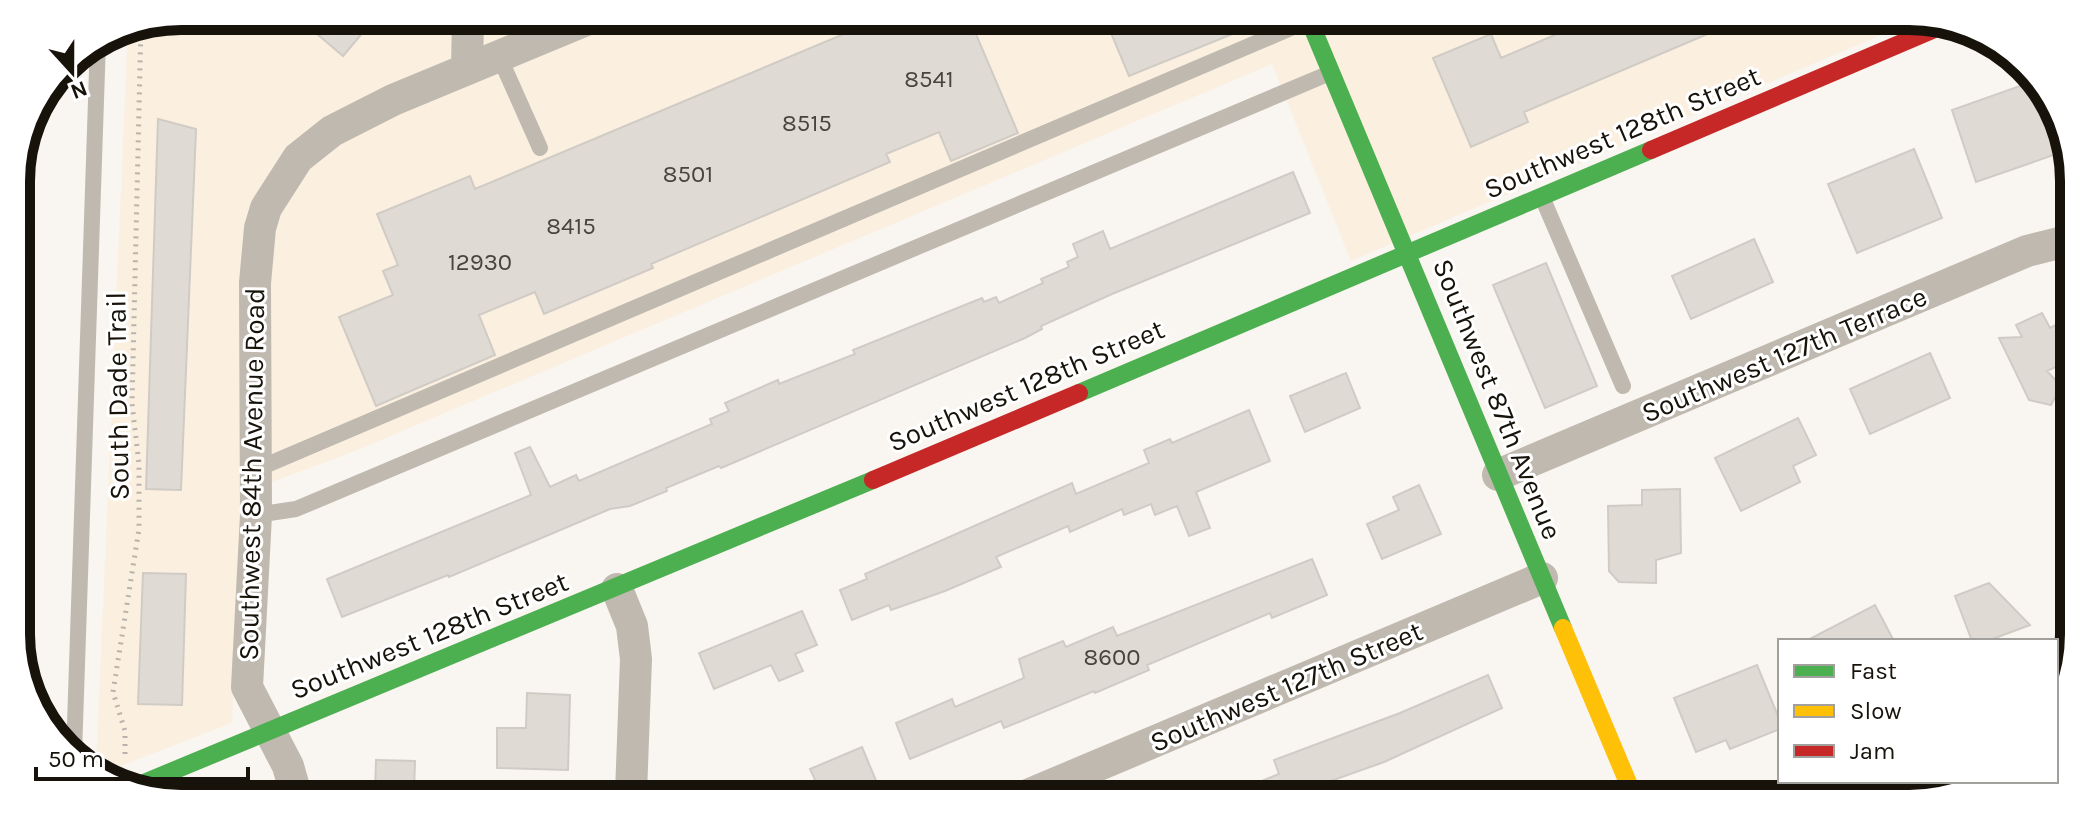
<svg xmlns="http://www.w3.org/2000/svg" width="2090" height="815" viewBox="0 0 2090 815" font-family="Karla,sans-serif">
<style>
.built{fill:#fbefe0}
.building{fill:#dfdbd4;stroke:#d0cbc5;stroke-width:2}
.lines{fill:none;stroke-linecap:round;stroke-linejoin:round}
.path{stroke:#b8b4ac;stroke-width:5;stroke-dasharray:2 6;stroke-linecap:butt}
.lane{stroke:#bfb9af;stroke-width:16}
.street{stroke:#bfb9af;stroke-width:32}
.fast{stroke:#4caf50;stroke-width:18}
.slow{stroke:#ffc107;stroke-width:18}
.jam{stroke:#c62828;stroke-width:18}
.labels{text-anchor:middle;stroke-width:6;stroke-linejoin:round;paint-order:stroke}
.number-label{font-size:24px;fill:#49443c}
.street-label{font-size:28px;fill:#17120a;stroke:#fff}
.rim{fill:none;stroke:#17120a;stroke-width:10}
</style>
<rect width="100%" height="100%" fill="#f9f5f0"/>
<!-- built -->
<path class="built" d="M181,16L1904,25L1351,261L1272,64L350,453L242,493L232,723L102,773L96,769L128,26Z"/>
<!-- building -->
<path class="building" d="M297,17H376L343,56Z
M853,19L970,20L1018,133L951,161L939,132L886,154L890,162L651,264L653,268L544,314L535,292L479,315L495,355L376,406L339,317L393,295L383,271L398,265L377,214L470,176L475,189L844,34L840,25Z
M1106,21H1262V22L1129,76Z
M1583,23L1731,24L1524,112L1528,122L1471,147L1433,58L1491,34L1501,58Z
M2037,80L2068,150L1976,182L1952,110Z
M158,119L196,129L181,490L146,489Z
M1914,149L1942,218L1857,253L1828,184Z
M1293,172L1310,213L1112,294L1041,326L1042,329L1025,338L721,468L719,466L666,488L667,491L630,506L610,509L449,577L448,575L342,617L327,579L531,495L515,453L530,447L550,487L576,475L579,481L712,424L710,419L729,411L725,403L778,380L779,384L855,354L853,350L982,298L984,302L996,297L999,303L1043,283L1041,279L1069,267L1067,262L1078,257L1073,244L1103,231L1110,249Z
M1754,239L1773,282L1691,319L1672,276Z
M1546,263L1597,386L1545,408L1493,285Z
M2042,313L2050,328L2070,318V360L2047,371L2061,386L2051,405L2029,400L1999,338L2022,337L2016,325Z
M1930,353L1950,398L1870,434L1850,389Z
M1346,373L1360,408L1305,432L1290,396Z
M1249,410L1270,461L1196,492L1210,528L1189,536L1177,506L1155,515L1151,504L1124,515L1122,509L1070,532L1068,526L996,557L1001,567L945,591L891,610L889,605L852,620L840,590L867,579L865,574L1072,483L1076,494L1149,463L1144,450L1170,439L1172,443Z
M1798,418L1816,455L1793,466L1800,482L1741,511L1715,458Z
M1419,485L1441,534L1382,559L1367,524L1399,510L1393,497Z
M1680,489L1681,553L1656,560V583L1619,582L1609,571L1608,506L1642,505V490Z
M1312,559L1327,595L1272,618L1270,613L1147,665L1149,670L1095,693L1094,691L1004,728L1001,721L910,759L896,723L952,699L955,707L1024,678L1019,659L1063,641L1066,647L1113,627L1117,636Z
M143,573L186,574L182,705L138,704Z
M1989,583L2030,625L1987,641H1972L1955,596Z
M1875,605L1894,641H1806Z
M802,611L817,645L795,654L803,671L779,681L771,665L714,689L699,653Z
M1757,665L1780,721V729L1730,749L1726,740L1696,752L1674,698Z
M1488,675L1502,708L1384,762L1322,784L1327,796L1227,795L1279,774L1274,760L1400,713Z
M527,693L570,695L568,770L497,768V728H526Z
M862,747L877,783L852,794L821,793L810,769Z
M376,760L415,761L414,791H375Z"/>
<g class="lines">
<!-- path -->
<path class="path" d="M125,754V731L113,692L139,529V464L132,404L141,24"/>
<!-- lane -->
<path class="lane" d="M499,56L540,148
M1542,197L1623,386
M255,470L1305,22
M256,515L296,509L1330,73
M74,754L98,41"/>
<!-- street -->
<path class="street" d="M467,69L468,17
M1498,475L2027,251L2071,240
M617,589L632,626L636,659L631,793
M2056,684L2065,681
M295,791L288,766L247,687L256,515L255,283L260,228L266,208L298,158L332,131L393,100L591,18
M1030,794L1542,578
M1792,798L1833,781"/>
<!-- fast -->
<path class="fast" d="M1310,22L1563,628
M1079,393L1651,150
M127,790L873,480"/>
<!-- slow -->
<path class="slow" d="M1563,628L1634,797"/>
<!-- jam -->
<path class="jam" d="M1651,150L1944,25
M873,480L1079,393"/>
</g>
<g class="labels">
<!-- number labels -->
<g class="number-label">
<text x="929" y="87">8541</text>
<text x="807" y="131">8515</text>
<text x="688" y="182">8501</text>
<text x="571" y="234">8415</text>
<text x="480" y="270">12930</text>
<text x="1112" y="665">8600</text>
</g>
<!-- street labels -->
<g class="street-label">
<text transform="translate(1622 132) rotate(-23)" y="10">Southwest 128th Street</text>
<text transform="translate(1784 354) rotate(-23)" y="10">Southwest 127th Terrace</text>
<text transform="translate(1026 385) rotate(-23)" y="10">Southwest 128th Street</text>
<text transform="translate(117 396) rotate(-91)" y="10">South Dade Trail</text>
<text transform="translate(1498 399) rotate(68)" y="10">Southwest 87th Avenue</text>
<text transform="translate(251 474) rotate(-89)" y="10">Southwest 84th Avenue Road</text>
<text transform="translate(429 635) rotate(-22)" y="10">Southwest 128th Street</text>
<text transform="translate(1286 686) rotate(-23)" y="10">Southwest 127th Street</text>
</g>
</g>
<!-- crop -->
<path d="M0 0H2090V815H0ZM181 30H1909A151 151 0 0 1 2060 181V634A151 151 0 0 1 1909 785H181A151 151 0 0 1 30 634V181A151 151 0 0 1 181 30Z" fill="#fff" fill-rule="evenodd"/>
<path class="rim" d="M181 30H1909A151 151 0 0 1 2060 181V634A151 151 0 0 1 1909 785H181A151 151 0 0 1 30 634V181A151 151 0 0 1 181 30Z"/>
<!-- legend -->
<rect x="1778" y="639" width="280" height="144" fill="#ffffff" stroke="#a2a09d" stroke-width="2"/>
<rect x="1794" y="665" width="40" height="12" fill="#4caf50" stroke="#a2a09d" stroke-width="2"/>
<text x="1850" y="679" font-size="24" fill="#17120a">Fast</text>
<rect x="1794" y="705" width="40" height="12" fill="#ffc107" stroke="#a2a09d" stroke-width="2"/>
<text x="1850" y="719" font-size="24" fill="#17120a">Slow</text>
<rect x="1794" y="745" width="40" height="12" fill="#c62828" stroke="#a2a09d" stroke-width="2"/>
<text x="1850" y="759" font-size="24" fill="#17120a">Jam</text>
<!-- north arrow -->
<g transform="translate(72 72) rotate(159)" stroke="#ffffff" stroke-width="6" paint-order="stroke">
<path d="M0-6L14 30L0 20L-14 30Z" fill="#17120a"/>
<text y="-12" font-size="22" font-weight="bold" text-anchor="middle" fill="#17120a">N</text>
</g>
<!-- scale -->
<path d="M36 767v12h212v-12" fill="none" stroke="#17120a" stroke-width="4"/>
<text x="48" y="767" font-size="24" fill="#17120a" stroke="#ffffff" stroke-width="6" paint-order="stroke">50 m</text>
</svg>
